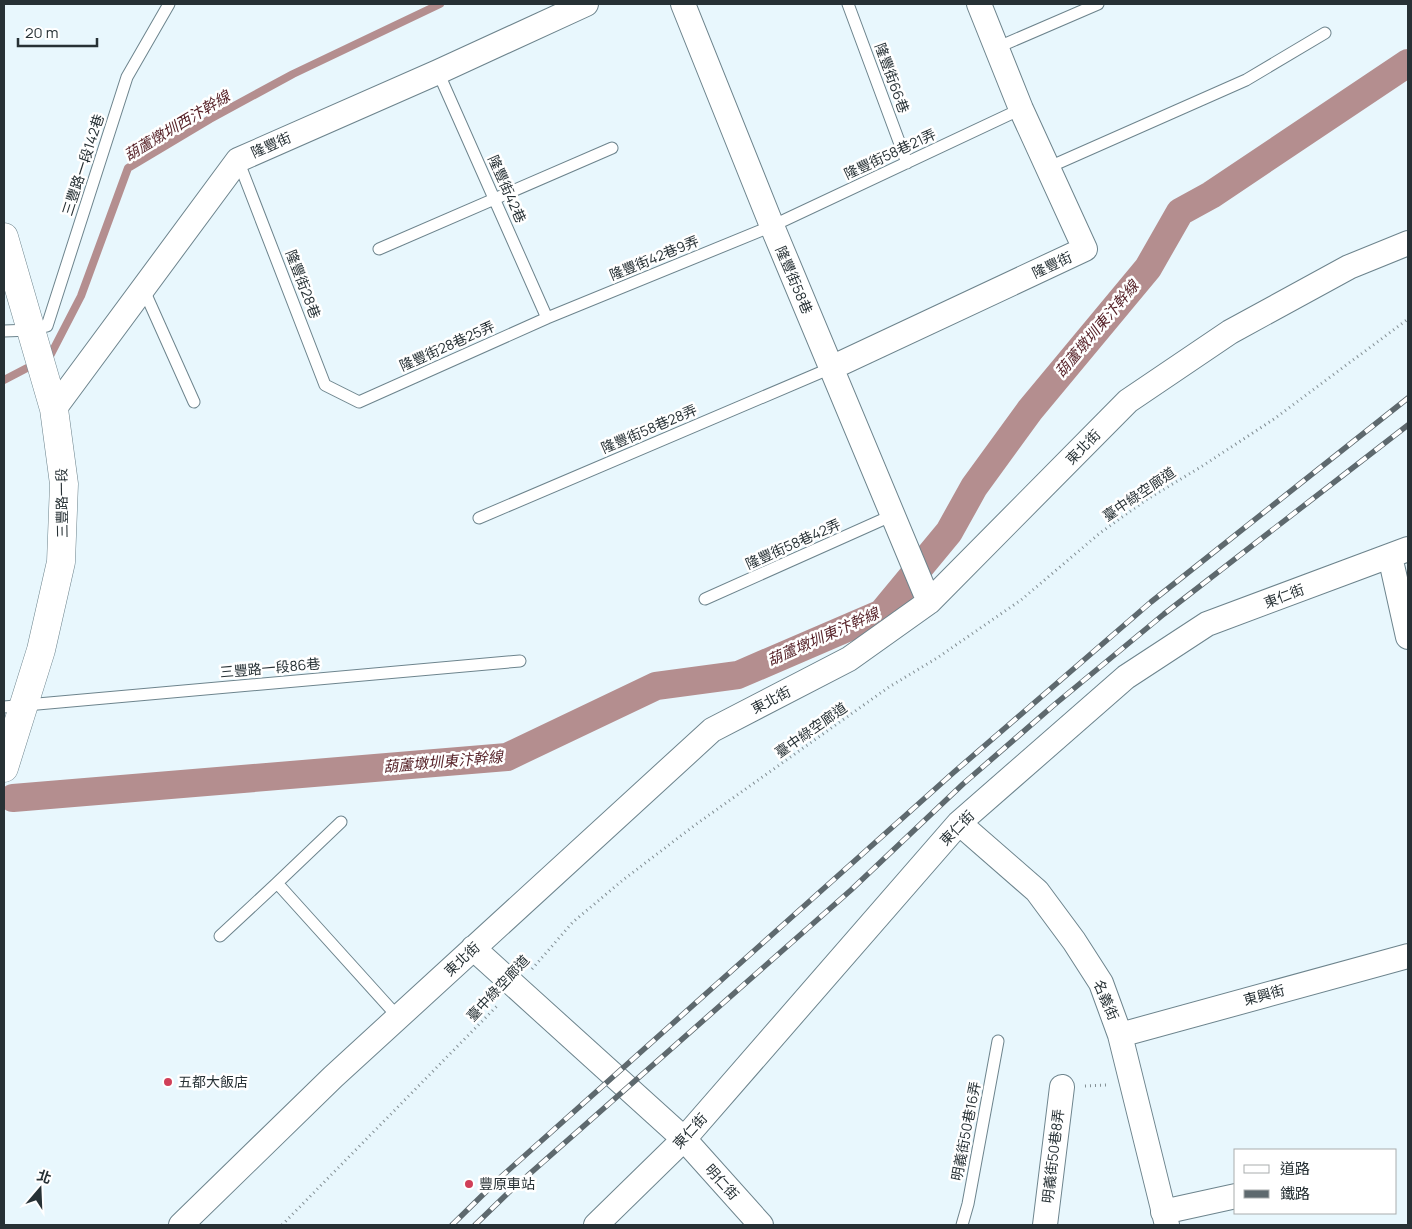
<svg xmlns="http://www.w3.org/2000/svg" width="1412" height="1229" viewBox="0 0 1412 1229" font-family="Manrope,'Noto Sans TC',sans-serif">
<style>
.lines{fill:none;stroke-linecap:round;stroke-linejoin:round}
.stream{stroke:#b48e8f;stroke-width:8}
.canal{stroke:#b48e8f;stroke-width:28}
.lane-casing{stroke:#6d848d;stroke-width:13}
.street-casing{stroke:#6d848d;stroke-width:26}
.secondary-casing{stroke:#6d848d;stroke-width:29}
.path{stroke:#838f94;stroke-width:3;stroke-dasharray:1 4;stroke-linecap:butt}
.lane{stroke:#fff;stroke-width:11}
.street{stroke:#fff;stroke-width:24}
.secondary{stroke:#fff;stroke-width:28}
.rail-casing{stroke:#5e696e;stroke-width:5.5}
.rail{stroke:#fff;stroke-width:4;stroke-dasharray:11;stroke-linecap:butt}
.poi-dot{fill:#d03f58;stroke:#fff;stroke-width:2}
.labels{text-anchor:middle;stroke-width:5;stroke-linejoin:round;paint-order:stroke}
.street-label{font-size:14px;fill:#273135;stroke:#fff}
.poi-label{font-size:14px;fill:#273135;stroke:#fff;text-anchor:start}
.water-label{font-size:15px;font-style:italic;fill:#58242a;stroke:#fff}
</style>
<rect width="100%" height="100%" fill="#e8f7fd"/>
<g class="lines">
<!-- stream -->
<path class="stream" d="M4,380L50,356L81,296L128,168L210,119L293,74L440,4"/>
<!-- canal -->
<path class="canal" d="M13,798L507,757L656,686L738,675L882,613L949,532L974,487L1030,410L1148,268L1180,212L1211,195L1408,63"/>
<defs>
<path id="lane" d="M848,4L907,163
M996,48L1098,4
M438,72L547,318
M238,160L325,385L359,402L547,318L772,226L1021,109
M1047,168L1246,80L1325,33
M379,249L612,148
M143,288L194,402
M4,331L31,330L47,326L127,77L169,4
M479,518L831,368
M705,599L893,515
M4,707L520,661
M277,883L341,822
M220,936L277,883L398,1017
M962,1225L968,1204L998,1041"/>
<path id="street" d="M683,4L772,226L929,602
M831,368L1085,249L1021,109L979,4
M54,409L238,160L438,72L586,4
M1390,556L1408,637
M959,823L1037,891L1074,941L1101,983L1120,1035L1167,1225
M473,948L684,1139L761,1225
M1120,1035L1408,956
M1163,1212L1236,1196
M181,1225L333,1077L712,730L849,659L929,602L1128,401L1230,332L1349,267L1408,243
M596,1225L684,1139L959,823L1126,677L1207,624L1408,549
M1045,1225L1062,1087"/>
<path id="secondary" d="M4,237L54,409L64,484L61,562L41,650L4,768"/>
</defs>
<!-- lane casing -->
<use href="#lane" class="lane-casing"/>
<!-- street casing -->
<use href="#street" class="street-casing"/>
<!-- secondary casing -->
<use href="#secondary" class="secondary-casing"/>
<!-- path -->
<path class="path" d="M532,969L573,922L623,880L695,825L889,687L937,658L1021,600L1100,533L1146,500L1204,465L1274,419L1408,319
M1085,1086L1106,1085
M282,1225L499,1004"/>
<!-- lane -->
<use href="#lane" class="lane"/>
<!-- street -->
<use href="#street" class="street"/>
<!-- secondary -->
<use href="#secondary" class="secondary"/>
<defs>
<path id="rail" d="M452,1225L502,1176L953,773L1151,602L1408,398
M475,1225L508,1193L851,890L963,784L1054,705L1164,614L1408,425"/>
</defs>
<!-- rail casing -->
<use href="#rail" class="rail-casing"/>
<!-- rail -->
<use href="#rail" class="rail"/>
</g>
<!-- markers -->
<g class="poi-dot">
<circle cx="168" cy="1082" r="5"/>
<circle cx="469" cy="1184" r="5"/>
</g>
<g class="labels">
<!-- street labels -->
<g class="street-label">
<text transform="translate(892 78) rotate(70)" y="5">隆豐街66巷</text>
<text transform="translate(271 145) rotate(-24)" y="5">隆豐街</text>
<text transform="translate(890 154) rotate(-25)" y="5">隆豐街58巷21弄</text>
<text transform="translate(83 165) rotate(-72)" y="5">三豐路一段142巷</text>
<text transform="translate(507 189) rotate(66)" y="5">隆豐街42巷</text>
<text transform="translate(654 258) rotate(-22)" y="5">隆豐街42巷9弄</text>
<text transform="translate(1052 265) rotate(-25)" y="5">隆豐街</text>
<text transform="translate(794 280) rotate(67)" y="5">隆豐街58巷</text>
<text transform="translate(303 284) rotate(69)" y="5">隆豐街28巷</text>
<text transform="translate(447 346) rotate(-24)" y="5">隆豐街28巷25弄</text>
<text transform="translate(649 429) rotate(-23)" y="5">隆豐街58巷28弄</text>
<text transform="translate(1083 447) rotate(-45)" y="5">東北街</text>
<text transform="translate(1139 494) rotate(-34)" y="5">臺中綠空廊道</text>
<text transform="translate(62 503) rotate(-91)" y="5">三豐路一段</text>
<text transform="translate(793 544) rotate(-24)" y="5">隆豐街58巷42弄</text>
<text transform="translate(1284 596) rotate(-21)" y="5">東仁街</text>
<text transform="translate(270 668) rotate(-5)" y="5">三豐路一段86巷</text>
<text transform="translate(771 700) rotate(-27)" y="5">東北街</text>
<text transform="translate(811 730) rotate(-35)" y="5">臺中綠空廊道</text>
<text transform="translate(957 828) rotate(-46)" y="5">東仁街</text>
<text transform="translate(462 959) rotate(-43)" y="5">東北街</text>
<text transform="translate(498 988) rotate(-47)" y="5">臺中綠空廊道</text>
<text transform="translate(1264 995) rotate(-15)" y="5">東興街</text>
<text transform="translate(1106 1000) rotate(67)" y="5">名義街</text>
<text transform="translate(690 1131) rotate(-47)" y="5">東仁街</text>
<text transform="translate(966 1131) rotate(-79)" y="5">明義街50巷16弄</text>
<text transform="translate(1053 1156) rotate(-83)" y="5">明義街50巷8弄</text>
<text transform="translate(722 1182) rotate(48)" y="5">明仁街</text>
</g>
<!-- poi labels -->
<g class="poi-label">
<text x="178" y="1087">五都大飯店</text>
<text x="479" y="1189">豐原車站</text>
</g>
<!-- water labels -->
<g class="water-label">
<text transform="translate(177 126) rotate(-31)" y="5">葫蘆燉圳西汴幹線</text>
<text transform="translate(1097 329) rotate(-50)" y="5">葫蘆墩圳東汴幹線</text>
<text transform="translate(823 637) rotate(-24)" y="5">葫蘆墩圳東汴幹線</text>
<text transform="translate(443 762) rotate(-5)" y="5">葫蘆墩圳東汴幹線</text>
</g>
</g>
<!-- border -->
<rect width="1412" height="1229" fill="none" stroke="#273135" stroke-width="10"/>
<!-- legend -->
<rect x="1234" y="1149" width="162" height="65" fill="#ffffff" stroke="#a9adae"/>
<rect x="1244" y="1165" width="25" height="8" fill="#ffffff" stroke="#a9adae"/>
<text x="1280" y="1174" font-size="15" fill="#273135">道路</text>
<rect x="1244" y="1190" width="25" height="8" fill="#5e696e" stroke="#a9adae"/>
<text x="1280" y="1199" font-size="15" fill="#273135">鐵路</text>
<!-- north arrow -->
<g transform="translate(40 1189) rotate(19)" stroke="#ffffff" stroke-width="4" paint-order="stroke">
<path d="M0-4L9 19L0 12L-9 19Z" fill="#273135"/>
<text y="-8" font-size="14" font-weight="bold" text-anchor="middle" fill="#273135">北</text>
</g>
<!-- scale -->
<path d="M18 38v8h79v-8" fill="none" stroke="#273135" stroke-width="2.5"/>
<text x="25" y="38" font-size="15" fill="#273135" stroke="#ffffff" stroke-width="4" paint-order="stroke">20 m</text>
</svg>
